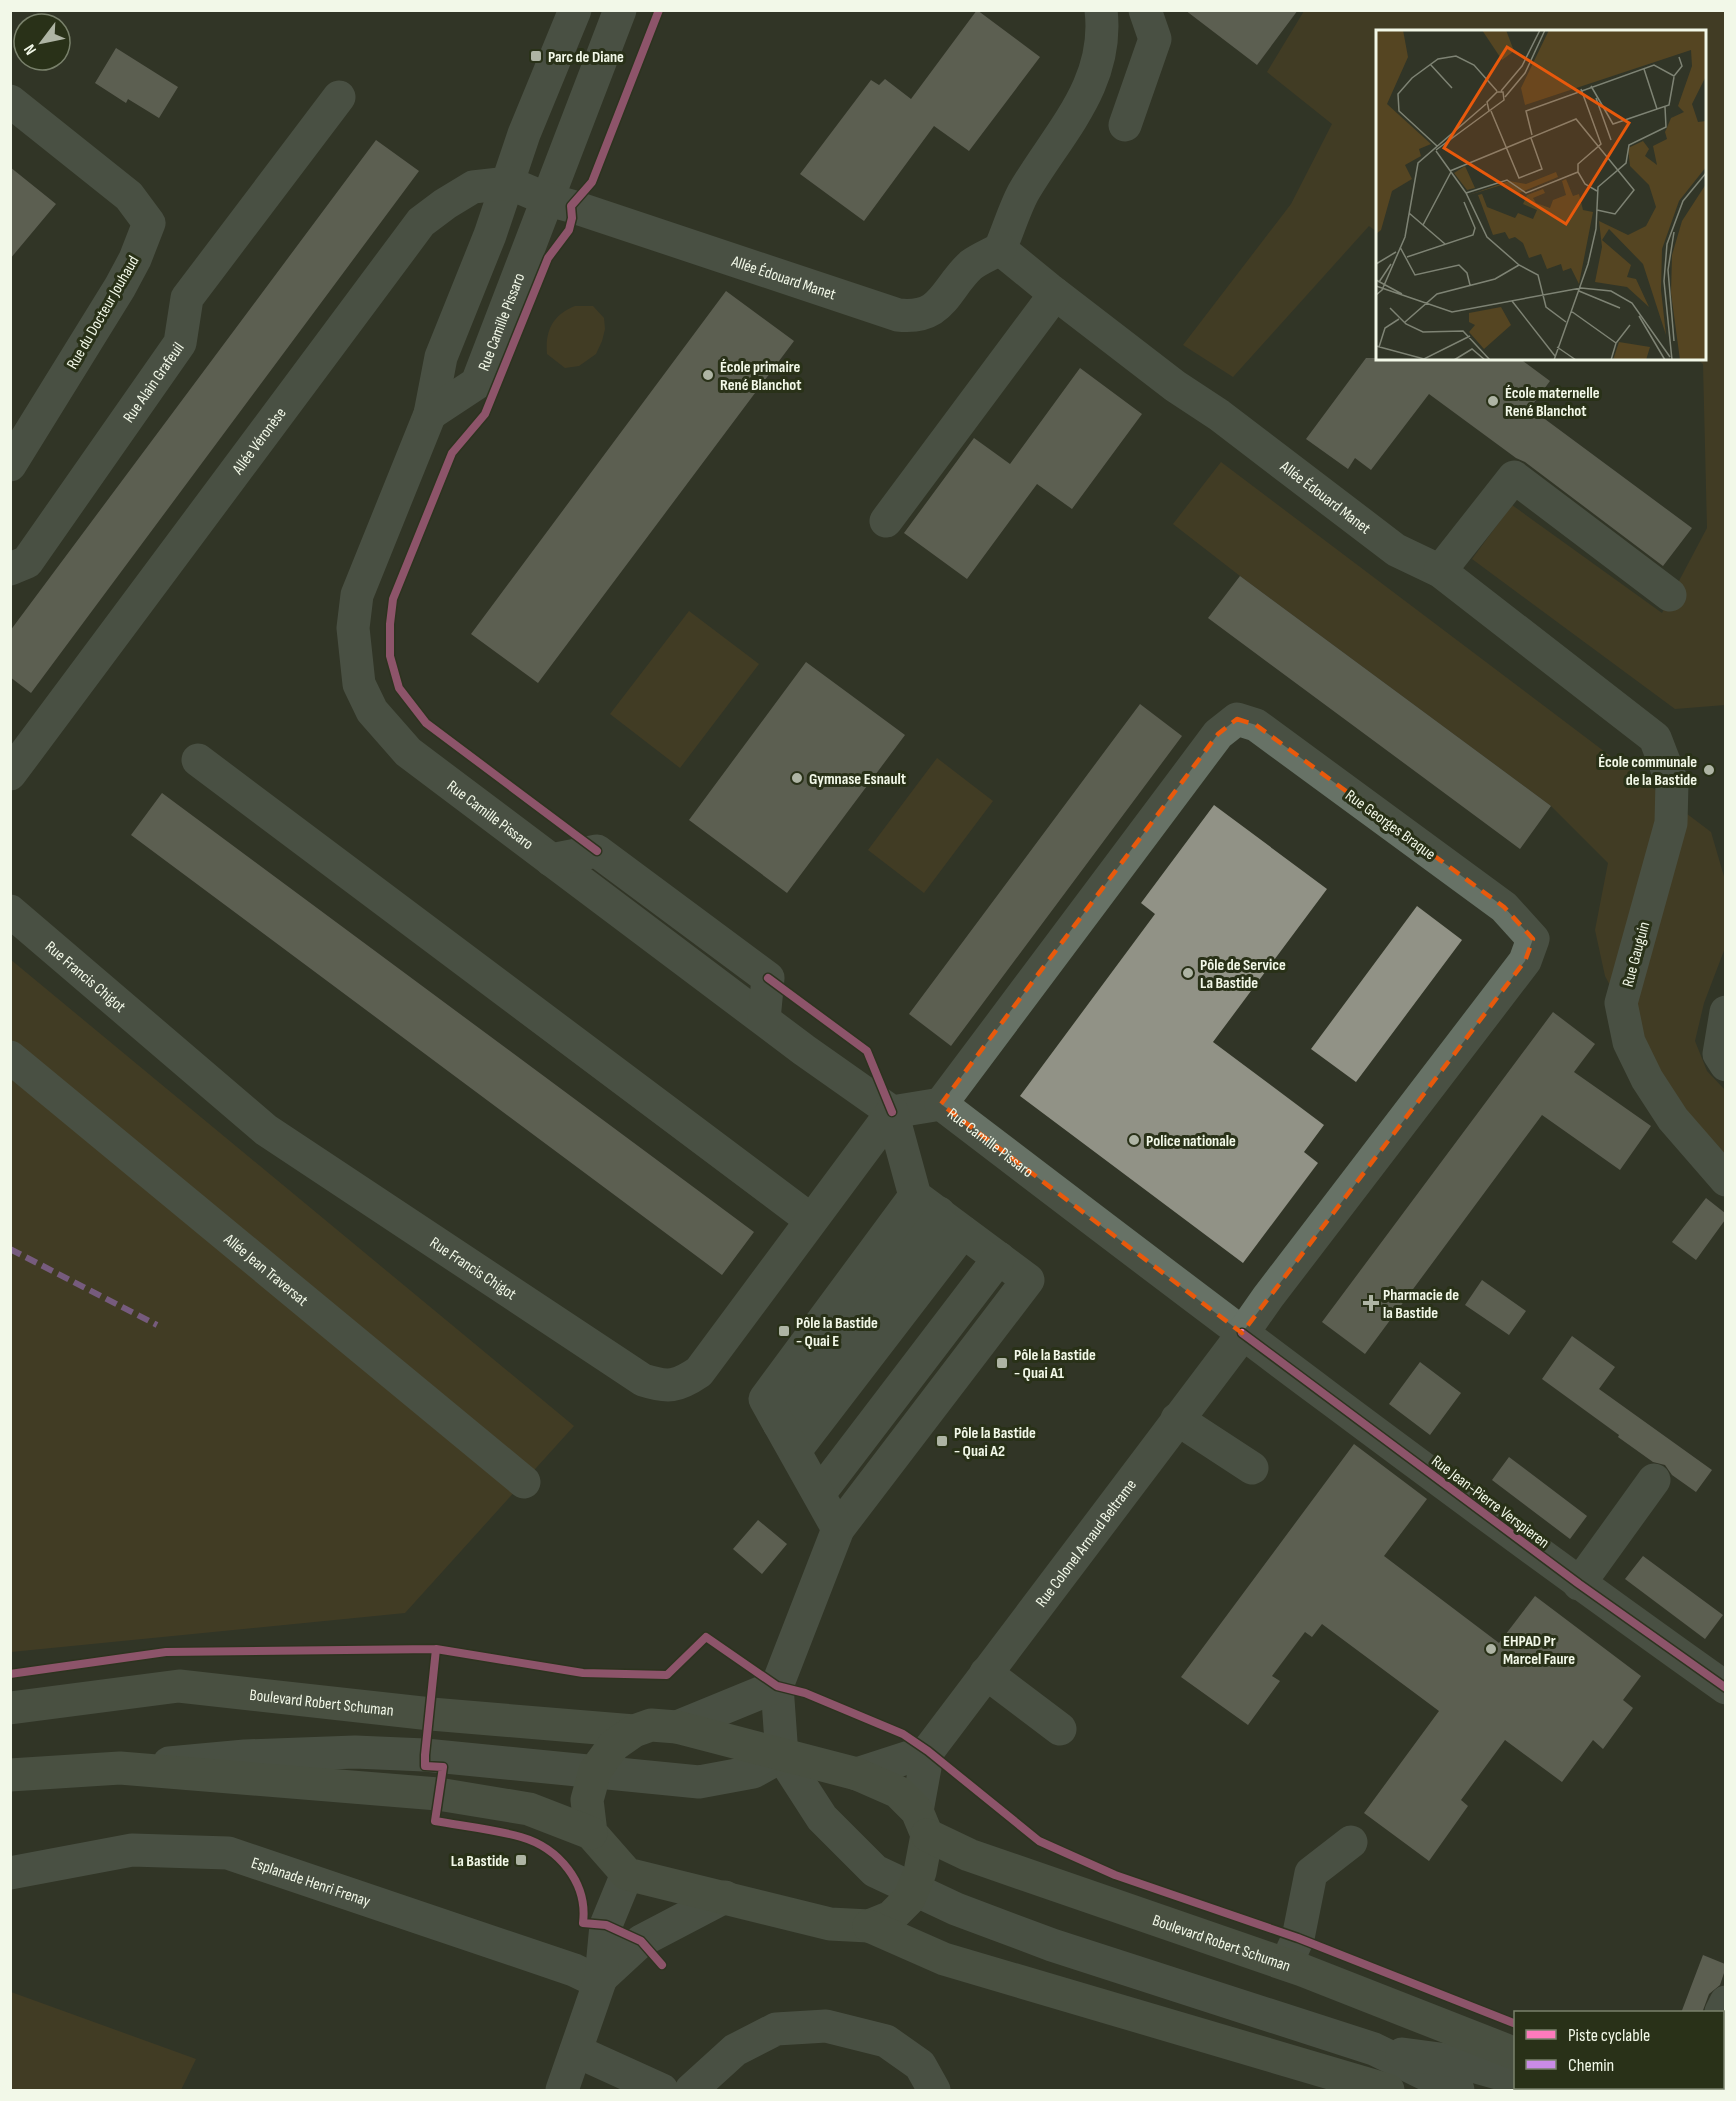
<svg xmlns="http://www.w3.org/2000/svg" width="1736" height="2101" viewBox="0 0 1736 2101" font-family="'Sofia Sans Condensed',sans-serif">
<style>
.green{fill:#554522}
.building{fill:#919286}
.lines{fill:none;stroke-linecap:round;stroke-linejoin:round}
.minor{stroke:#677266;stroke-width:33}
.major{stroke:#667162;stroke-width:33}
.quiet{stroke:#ca8be6;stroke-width:6;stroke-dasharray:12 6;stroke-linecap:butt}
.cycleway-casing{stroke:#293118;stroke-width:11}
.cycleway{stroke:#fd7abc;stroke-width:8}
.marked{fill:none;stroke:#e8590c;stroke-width:4.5;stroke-dasharray:12 8;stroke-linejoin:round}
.poi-dot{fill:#aeb4a4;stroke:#293118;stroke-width:2}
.labels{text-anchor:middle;stroke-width:6;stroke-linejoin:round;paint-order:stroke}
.poi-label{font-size:16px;font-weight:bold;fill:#f2f8e8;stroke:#293118;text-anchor:start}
.street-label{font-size:16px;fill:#f2f8e8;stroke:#293118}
.inset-road{fill:none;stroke:#7e8374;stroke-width:1.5}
.view{fill:#e8590c;fill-opacity:0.15;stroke:#e8590c;stroke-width:3}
.inset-edge{fill:none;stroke:#f2f8e8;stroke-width:3}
</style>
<rect width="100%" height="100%" fill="#313527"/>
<!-- green -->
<path class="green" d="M1304,11H1725V705L1675,709L1472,559L1512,505L1662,613L1707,528L1703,364L1697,359L1704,358V32H1378L1377,232L1369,226L1233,377L1183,345L1291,204L1332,124L1267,72Z
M575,306H593L604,318L605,329L602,341L596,354L579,366L565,368L547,354C545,330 553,315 575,306Z
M1221,462L1711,832L1725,880V948L1704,1003L1695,1041L1707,1071L1725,1090V1154L1700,1130L1641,1044L1605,976L1595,930L1608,863L1551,806L1240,576L1173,524Z
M689,611L759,664L680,768L610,714Z
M937,758L993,801L924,893L868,850Z
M10,959L574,1426L405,1613L11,1652Z
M10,1992H11L196,2059L181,2090H11Z"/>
<!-- building -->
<path class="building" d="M977,10L1040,57L969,151L934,126L864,221L800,174L871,80L879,85L885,79L911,99Z
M1185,10H1298L1257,65Z
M116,48L178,87L159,118L128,99L126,103L95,83Z
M376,140L419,171L31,693L10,677V631Z
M10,167L56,204L10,259Z
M726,291L794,341L538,683L471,634Z
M1366,358H1519L1550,381L1530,408L1692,528L1663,566L1525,462L1516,458L1429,394L1371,470L1355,458L1348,469L1306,439Z
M1080,368L1142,414L1072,509L1037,484L967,579L904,533L974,438L1010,464Z
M1240,576L1551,806L1520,849L1208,618Z
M806,662L905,735L787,893L689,820Z
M1140,704L1182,736L951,1046L909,1014Z
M162,793L754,1232L722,1275L131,835Z
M1214,805L1327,889L1213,1042L1324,1125L1304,1152L1318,1163L1243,1263L1020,1096L1155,914L1141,903Z
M1417,906L1462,940L1356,1082L1311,1049Z
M1553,1012L1595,1044L1574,1072L1651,1126L1620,1170L1542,1115L1365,1354L1322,1322Z
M1706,1198L1725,1213V1220L1696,1260L1672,1242Z
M1482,1280L1526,1311L1509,1335L1465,1305Z
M1572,1336L1615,1367L1599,1389L1712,1470L1696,1492L1672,1475L1665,1465L1653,1462L1618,1437L1619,1435L1542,1379Z
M1420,1362L1461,1393L1430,1435L1389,1404Z
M1354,1444L1427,1499L1384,1556L1499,1643L1535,1596L1641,1676L1623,1700L1633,1708L1603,1749L1593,1740L1562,1782L1505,1740L1461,1800L1468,1806L1429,1861L1364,1813L1439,1711L1322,1624L1312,1637L1305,1632L1272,1676L1280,1681L1248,1725L1181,1677Z
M1509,1457L1587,1516L1570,1539L1492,1480Z
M758,1520L787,1544L762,1574L733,1549Z
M1643,1556L1723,1615L1705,1639L1625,1579Z
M1703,1955L1725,1964V1970L1720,1985L1709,1994L1702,2013H1681Z"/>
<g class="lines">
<!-- minor -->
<g class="minor">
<path id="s1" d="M575,10L524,134L490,235L441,357L430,414L357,595L353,628L359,684L372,711L408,752L804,1050L892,1112L941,1104C1200,1302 1460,1499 1726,1688"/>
<path id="s2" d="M1101,10C1110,85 1057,134 1023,193C1014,210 1008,231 1000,249L1049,289L1175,386L1219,415L1396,550L1440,571L1655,738L1672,782L1671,823L1621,1003L1629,1042L1647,1079L1673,1119L1726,1180"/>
<path d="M10,101L129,196L149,223L135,259L120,287L10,465"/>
<path d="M1125,125L1155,39L1145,10"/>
<path id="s3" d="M430,414L477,383L620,10"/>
<path d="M886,521L1055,294"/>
<path id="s4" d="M10,569L27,562L180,343L187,298L339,97"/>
<path d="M1440,571L1514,477L1670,595"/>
<path d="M198,760L811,1220"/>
<path id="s5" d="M10,774L421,222L445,204L473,187L509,183L549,200L571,206L898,315C943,320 944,290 971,265C979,259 991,254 1000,249"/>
<path d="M551,860L597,851L768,978L764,1019"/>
<path id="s6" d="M10,911L266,1130L643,1380C668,1388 677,1387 699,1372L892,1112"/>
<path d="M1726,1012L1719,1054L1726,1065"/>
<path id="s7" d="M10,1057L524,1482"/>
<path d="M892,1112L915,1196L1028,1280L838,1529L777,1686L782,1756L822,1818L875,1871L956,1909L1052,1945L1374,2049L1458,2090"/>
<path d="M1177,1419L1252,1468"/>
<path d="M779,1424L939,1213"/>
<path d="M795,1451L963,1232"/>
<path d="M819,1494L999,1258"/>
<path d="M838,1529L765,1399L915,1196"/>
<path d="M1579,1584L1654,1480"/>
<path d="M986,1673L1060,1729"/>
<path d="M677,1727L777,1686"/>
<path d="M169,1763L245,1756L355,1752L425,1755L699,1782L753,1772L782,1756"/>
<path d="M857,1774L928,1751"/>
<path id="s8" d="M917,1811L928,1751L1233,1347L1268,1297L1525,961L1533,939L1504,907L1256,725L1237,719L1218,734L941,1104"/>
<path id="s9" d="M10,1873L132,1850L228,1853L574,1970L599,1982"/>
<path d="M1286,1964L1298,1938L1311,1873L1351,1842"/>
<path d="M601,1978L641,1941L725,1897"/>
<path d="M1721,2012L1726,2002"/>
<path d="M576,2051L662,2090"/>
<path d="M1402,2054L1455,2061L1516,2078"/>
<path d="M1549,2088L1560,2090"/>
<path d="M562,2090L601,1978L606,1925L627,1874"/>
<path d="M691,2090L735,2050L776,2029L826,2026L886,2041L920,2065L934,2090"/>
</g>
<!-- major -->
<g class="major">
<path id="s10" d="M10,1708L179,1686L431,1714L634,1731"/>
<path d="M651,1725L677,1727L857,1774L898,1792L917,1811L927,1835L920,1872L909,1899L891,1917L869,1926L830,1924L627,1874L591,1833L587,1800L595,1771L614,1745L634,1731Z"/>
<path d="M10,1775L120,1768L438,1794L529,1809L591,1833"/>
<path id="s11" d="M927,1835L969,1855L1302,1970L1516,2054"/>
<path d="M869,1926L944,1959L1388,2090"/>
<path d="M1600,2088L1608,2090"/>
</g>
<!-- quiet -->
<path class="quiet" d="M10,1249L157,1325"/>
<defs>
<path id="cycleway" d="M597,851L426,723L399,688L390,656V624L393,599L452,453L485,414L548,258L569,230L572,218L571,206L592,182L659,10
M768,978L867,1051L892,1112
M1242,1333L1579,1584L1726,1688
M436,1649L425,1755V1766L443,1767L435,1821C463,1826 493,1829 521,1837C559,1848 588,1883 583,1923L606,1925L641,1941L662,1965
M10,1674L166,1652L436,1649L583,1673L667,1675L706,1637L777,1686L805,1693L903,1734L928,1751L1039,1841L1115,1875L1298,1938L1516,2024"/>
</defs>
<!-- cycleway casing -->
<use href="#cycleway" class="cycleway-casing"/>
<!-- cycleway -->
<use href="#cycleway" class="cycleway"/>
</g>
<!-- marked area -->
<path d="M0 0H1736V2101H0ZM1237,719L1256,725L1504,907L1533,939L1525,961L1242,1333L941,1104L1218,734Z" fill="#313527" fill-opacity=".55" fill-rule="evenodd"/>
<path class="marked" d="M1237,719L1256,725L1504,907L1533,939L1525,961L1242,1333L941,1104L1218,734Z"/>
<!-- markers -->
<g class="poi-dot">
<rect x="530" y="50" width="12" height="12" rx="3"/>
<circle cx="708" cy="375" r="6"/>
<circle cx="1493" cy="401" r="6"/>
<circle cx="1709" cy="770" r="6"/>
<circle cx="797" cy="778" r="6"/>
<circle cx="1188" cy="973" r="6"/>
<circle cx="1134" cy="1140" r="6"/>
<path d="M1368 1294h6v6h6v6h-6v6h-6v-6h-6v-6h6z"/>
<rect x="778" y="1325" width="12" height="12" rx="3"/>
<rect x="996" y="1357" width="12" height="12" rx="3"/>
<rect x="936" y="1435" width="12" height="12" rx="3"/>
<circle cx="1491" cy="1649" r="6"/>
<rect x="515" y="1854" width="12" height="12" rx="3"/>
</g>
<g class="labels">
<!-- poi labels -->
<g class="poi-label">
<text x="548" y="62">Parc de Diane</text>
<text x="720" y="372">École primaire<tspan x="720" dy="18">René Blanchot</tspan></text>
<text x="1505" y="398">École maternelle<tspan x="1505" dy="18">René Blanchot</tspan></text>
<text x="1697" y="767" text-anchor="end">École communale<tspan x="1697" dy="18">de la Bastide</tspan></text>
<text x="809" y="784">Gymnase Esnault</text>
<text x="1200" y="970">Pôle de Service<tspan x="1200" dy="18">La Bastide</tspan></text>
<text x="1146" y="1146">Police nationale</text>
<text x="1383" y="1300">Pharmacie de<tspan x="1383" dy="18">la Bastide</tspan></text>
<text x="796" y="1328">Pôle la Bastide<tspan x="796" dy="18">- Quai E</tspan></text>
<text x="1014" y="1360">Pôle la Bastide<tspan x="1014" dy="18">- Quai A1</tspan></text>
<text x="954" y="1438">Pôle la Bastide<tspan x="954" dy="18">- Quai A2</tspan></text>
<text x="1503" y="1646">EHPAD Pr<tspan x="1503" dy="18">Marcel Faure</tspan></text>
<text x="509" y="1866" text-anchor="end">La Bastide</text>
</g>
<!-- street labels -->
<g class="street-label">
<text dy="6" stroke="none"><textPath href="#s5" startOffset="1078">Allée Édouard Manet</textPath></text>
<text transform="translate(102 312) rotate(-60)" y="6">Rue du Docteur Jouhaud</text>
<text dy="6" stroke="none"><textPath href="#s3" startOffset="122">Rue Camille Pissaro</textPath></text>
<text dy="6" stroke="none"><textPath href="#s4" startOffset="238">Rue Alain Grafeuil</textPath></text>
<text dy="6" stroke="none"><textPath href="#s5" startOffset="416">Allée Véronèse</textPath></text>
<text dy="6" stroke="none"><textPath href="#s2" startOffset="674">Allée Édouard Manet</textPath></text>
<text dy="6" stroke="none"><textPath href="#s1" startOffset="903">Rue Camille Pissaro</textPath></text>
<text transform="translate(1391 824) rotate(36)" y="6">Rue Georges Braque</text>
<text transform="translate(1635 954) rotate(-75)" y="6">Rue Gauguin</text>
<text dy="6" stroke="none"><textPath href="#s6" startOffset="100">Rue Francis Chigot</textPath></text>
<text dy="6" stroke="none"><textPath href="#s1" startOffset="1515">Rue Camille Pissaro</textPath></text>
<text dy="6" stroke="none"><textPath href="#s6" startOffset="586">Rue Francis Chigot</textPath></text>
<text dy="6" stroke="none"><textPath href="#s7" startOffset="333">Allée Jean Traversat</textPath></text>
<text transform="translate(1491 1501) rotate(37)" y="6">Rue Jean-Pierre Verspieren</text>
<text dy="6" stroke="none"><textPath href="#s8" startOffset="322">Rue Colonel Arnaud Beltrame</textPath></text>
<text dy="6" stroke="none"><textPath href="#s10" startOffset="314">Boulevard Robert Schuman</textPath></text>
<text dy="6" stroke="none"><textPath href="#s9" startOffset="308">Esplanade Henri Frenay</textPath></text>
<text dy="6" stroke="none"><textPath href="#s11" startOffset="314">Boulevard Robert Schuman</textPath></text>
</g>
</g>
<!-- overview -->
<g transform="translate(1376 30)">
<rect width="330" height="330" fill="#313527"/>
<path d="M0,0H27L32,27L11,74L55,114L43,119L45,126L29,135L36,149L16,161L5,200L0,204ZM106,0H130L138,21L126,30ZM173,0H330V46L316,74L322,92L330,91V137L303,171L286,219L285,260L290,305L267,234L233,199L226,210L255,235L251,247L260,249L273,277L251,257L219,252L226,217L223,191L252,205L270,196L280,177L273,155L254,136L252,118L267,111L273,119L269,126L281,135L277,116L291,109L289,102L295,88L308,82L302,76L316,36L315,20L149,75L145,58ZM89,136L99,158L91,160L78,143ZM180,142L182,147L143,163L129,154L93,165L133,151L150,154ZM190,149L197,166L203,164L207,180L217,182L203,254L195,238L187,241L185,234L171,239L165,224L153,228L147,213L139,207L133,209L129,202L117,205L102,165L106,164L111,177L139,188L142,183L157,189L161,180L147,174L151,165L167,159L169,163L157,168L160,173L174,178L177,170L190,165L186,151ZM330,154V330H304L295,263L296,225L306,191ZM125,277L135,295L108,319L93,302L99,295L93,292V283ZM243,312L274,317L270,330H237Z" fill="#554522"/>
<path class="inset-road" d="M54,34L76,58M268,39L281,79M215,56L237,94L293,75L298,47M125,61L146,36L164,0M127,62L128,70L113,81L111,72L121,62ZM129,67L149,43L169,0M220,68L235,110M115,81L143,148L166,139L155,108M156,105L150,81L278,35L298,46L306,36L303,27M61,116L23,81L22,64L36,48L62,29L80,26L98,35L121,61M60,120L113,81M60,121L90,163L111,207L143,235L162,245L170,277L190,292M74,141L200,89L258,160L239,184L221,180M202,142V134L225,114L205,59M90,163L131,150L150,163L202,142L209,154L221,161M33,183L69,214M47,195L75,142M24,217L39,245L83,235L91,243L94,255M31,227L97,205L99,198L88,172M0,234L20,222M0,250L26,264M3,252L15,234M0,256L76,282L205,258M205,258L235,261L256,273L294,327M203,261L244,278M0,265L6,260L29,207L42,133L110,74M136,271L179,326M14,278L30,294L47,302L87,301L114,330M195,281L240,313M263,286L289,330M29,292L61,264L119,249L143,235M298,311L292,240L298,202M0,316L48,329L94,306M3,317L9,298L23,289M181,317L200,330M78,330L96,319L109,330M178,330L212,234L220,199L222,157L250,133L253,115L290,97L289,77M235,330L240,313L254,295M296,330L288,251L291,214L307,171L330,143"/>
<path class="view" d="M131,17L253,93L190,194L68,118Z"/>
<rect width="330" height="330" class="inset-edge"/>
</g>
<!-- border -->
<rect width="1736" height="2101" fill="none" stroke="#f2f8e8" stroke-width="24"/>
<!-- legend -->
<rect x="1514" y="2011" width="210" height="78" fill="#293118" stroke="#79816b" stroke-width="1.5"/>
<rect x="1526" y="2030" width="30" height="9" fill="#fd7abc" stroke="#79816b" stroke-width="1.5"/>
<text x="1568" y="2041" font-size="18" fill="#f2f8e8">Piste cyclable</text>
<rect x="1526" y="2060" width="30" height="9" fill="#ca8be6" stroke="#79816b" stroke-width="1.5"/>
<text x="1568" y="2071" font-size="18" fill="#f2f8e8">Chemin</text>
<!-- north arrow -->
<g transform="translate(42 42) rotate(238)"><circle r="28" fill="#293118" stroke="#79816b" stroke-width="1.5"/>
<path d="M0-4.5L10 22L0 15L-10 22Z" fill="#aeb4a4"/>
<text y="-9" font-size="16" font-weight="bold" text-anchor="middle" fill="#f2f8e8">N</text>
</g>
</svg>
